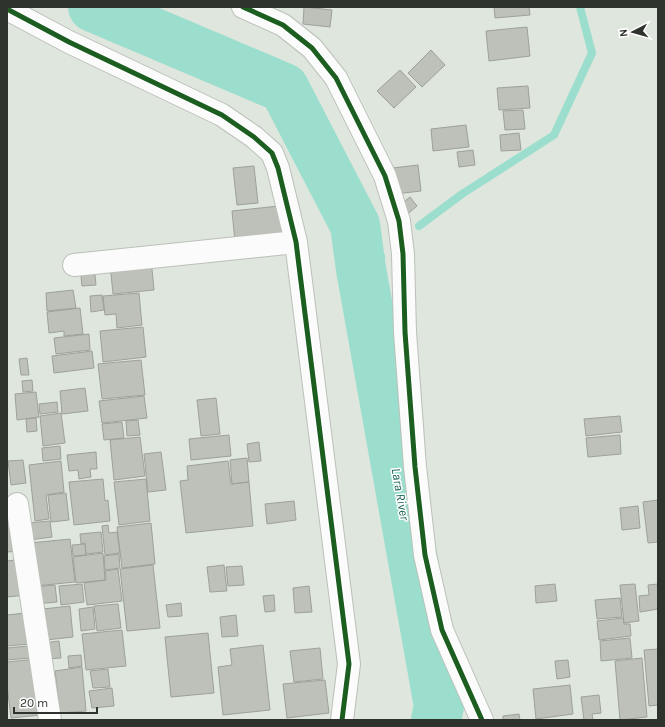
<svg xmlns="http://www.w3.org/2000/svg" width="665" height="727" viewBox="0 0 665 727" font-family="Karla,sans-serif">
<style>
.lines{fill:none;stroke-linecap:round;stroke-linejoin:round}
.stream{stroke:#9bdecd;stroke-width:8}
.river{stroke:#9bdecd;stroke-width:50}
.building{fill:#bdc1ba;stroke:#9da199}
.minor-casing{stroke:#bbc1b9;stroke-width:24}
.minor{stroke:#fafbfa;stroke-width:22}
.cycleway-casing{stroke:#fff;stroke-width:8}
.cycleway{stroke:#1b5e20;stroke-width:5}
.labels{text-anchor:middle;stroke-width:3;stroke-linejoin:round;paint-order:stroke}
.water-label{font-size:13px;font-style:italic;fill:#186355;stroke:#fff}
</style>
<rect width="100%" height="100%" fill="#dfe6dd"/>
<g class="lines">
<!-- stream -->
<path class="stream" d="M419,226L462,194L554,135L592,53L580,7
M361,269L381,256"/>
<!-- river -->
<path class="river" d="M93,7L284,88L355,225L361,269L439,706L436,720"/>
</g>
<!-- building -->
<path class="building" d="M304,7L332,10L330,27L303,24Z
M494,7H529L530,15L495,18Z
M527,27L530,56L489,61L486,31Z
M431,50L445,65L422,87L408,73Z
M400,70L416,87L394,108L377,91Z
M528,86L530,108L499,110L497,88Z
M523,110L525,129L505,130L503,111Z
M466,125L469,147L433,151L431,129Z
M519,133L521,150L501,151L500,135Z
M473,150L475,165L459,167L457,152Z
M418,165L421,191L395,194L393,168Z
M254,166L258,203L237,205L233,168Z
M410,197L417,206L404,217L396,208Z
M279,206L282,237L235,242L232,211Z
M151,259L154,290L113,294L110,264Z
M94,266L96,285L82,286L80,267Z
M73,290L76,308L47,311L46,293Z
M139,293L142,325L117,328L116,314L105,315L103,296Z
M102,295L104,310L91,312L90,296Z
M80,308L83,334L64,336V331L49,333L47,312Z
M143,327L146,357L103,362L100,331Z
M89,334L90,350L56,354L54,338Z
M92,351L94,368L54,373L52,356Z
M27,358L29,375H21L19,359Z
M141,360L145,395L102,399L98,364Z
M32,380L33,391L23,392L22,381Z
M85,388L88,411L62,414L60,391Z
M36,392L39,417L17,420L15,394Z
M144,396L147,418L102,423L99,401Z
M216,398L220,434L201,436L197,400Z
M57,402L58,412L40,414L39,404Z
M61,413L65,443L43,446L40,416Z
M620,416L622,432L586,436L584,419Z
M36,418L37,431L27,432L26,419Z
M138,420L140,435L127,436L126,421Z
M122,422L124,438L104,440L102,424Z
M229,435L231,456L191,460L189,439Z
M620,435L621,454L588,457L586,438Z
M140,437L145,476L114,480L110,440Z
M259,442L261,461L249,462L247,444Z
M60,446L61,459L43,461L42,448Z
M96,452L97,469H90L91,477L79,479L78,470L69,471L67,455Z
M161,452L166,490L148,492L144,454Z
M247,458L249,482L232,484L230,460Z
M23,460L26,483L11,485L8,461Z
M61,461L64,492L46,495L49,519L35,521L29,465Z
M228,461L231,484L249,482L253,526L186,533L180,481L188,480L187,466Z
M103,479L105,501L108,500L110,521L74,525L69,482Z
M146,479L150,521L119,525L114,482Z
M66,493L69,520L51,522L48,495Z
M658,500V542L648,543L643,502Z
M294,501L296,520L267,524L265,504Z
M638,506L640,528L622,530L620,508Z
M50,521L52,537L29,540L27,523Z
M151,523L155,564L122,568L117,527Z
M108,525L109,533L117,532L120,553L105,555L102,526Z
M18,527L21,551L7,552V528Z
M101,532L103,552L86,554L85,543L81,544L80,534Z
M70,539L75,582L35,586L30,543Z
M85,544L86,555L73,556L72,545Z
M103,553L105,580L76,583L73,557Z
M119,554L120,568L105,570L104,556Z
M23,559L26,595L7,597V561Z
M153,565L160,628L127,631L120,569Z
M224,565L227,591L210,592L207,567Z
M242,566L244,585L228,586L226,567Z
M118,569L122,601L87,605L84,583L106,580L105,571Z
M82,584L84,602L61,605L59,586Z
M555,584L557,601L536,603L535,586Z
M635,584L639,621L624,623L620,585Z
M658,584V609L640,612L639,596L649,595L648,585Z
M55,585L57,602L36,604L34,587Z
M309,586L312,612L295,613L293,588Z
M274,595L275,611L265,612L263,596Z
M620,598L622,617L597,619L595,600Z
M181,603L182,616L168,617L166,605Z
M118,604L121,628L97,631L94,606Z
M70,606L73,637L46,640L43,609Z
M93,607L95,629L81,631L79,609Z
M25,613L29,644L7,646V615Z
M236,615L238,636L222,637L220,617Z
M623,618L624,624H630L631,636L599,640L597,621Z
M122,630L126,666L86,670L82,634Z
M208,633L214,693L171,697L165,637Z
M630,638L632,658L601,661L600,641Z
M59,641L61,658L45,659L44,643Z
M263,645L270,710L223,715L218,667L232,665L230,649Z
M28,646L29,658L7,660V648Z
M320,648L323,679L294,682L290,651Z
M658,649V705L649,706L644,650Z
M81,655L82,666L69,668L68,656Z
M642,658L647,717L620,720L615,661Z
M36,659L42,715L11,718L7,685V662Z
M568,660L570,677L557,679L555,661Z
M82,667L86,711L60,713L55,671Z
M108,669L110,687L93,688L90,671Z
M325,680L329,713L287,718L283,684Z
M570,685L573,714L536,719L533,689Z
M112,688L114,706L92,708L89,691Z
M599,695L601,713L592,714L593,720H584L581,697Z
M519,714L520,720H503V716Z"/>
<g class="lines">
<defs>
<path id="minor" d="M243,7L283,25L312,48L336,78L385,176L399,221L403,254L405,332L415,467L425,555L442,630L482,720
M7,9L69,42L222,115L254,137L272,153L278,168L296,242L349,664L342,720
M74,265L296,242
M17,504L50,720"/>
</defs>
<!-- minor casing -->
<use href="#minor" class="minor-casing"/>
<!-- minor -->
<use href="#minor" class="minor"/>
<defs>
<path id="cycleway" d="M243,7L283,25L312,48L336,78L385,176L399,221L403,254L405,332L415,467L425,555L442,630L482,720
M7,9L69,42L222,115L254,137L272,153L278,168L296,242L349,664L342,720"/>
</defs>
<!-- cycleway casing -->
<use href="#cycleway" class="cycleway-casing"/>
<!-- cycleway -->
<use href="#cycleway" class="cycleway"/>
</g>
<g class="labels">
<!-- water labels -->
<g class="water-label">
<text transform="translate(401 494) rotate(80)" y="5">Lara River</text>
</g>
</g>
<!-- border -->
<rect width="665" height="727" fill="none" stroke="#2f332d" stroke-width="16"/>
<!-- north arrow -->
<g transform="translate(633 32) rotate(264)" stroke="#ffffff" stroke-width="3" paint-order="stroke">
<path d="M0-3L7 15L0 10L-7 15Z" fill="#2f332d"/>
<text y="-6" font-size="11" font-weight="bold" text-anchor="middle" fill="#2f332d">N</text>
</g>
<!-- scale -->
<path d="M14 707v6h83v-6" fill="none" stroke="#2f332d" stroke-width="2"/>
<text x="20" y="707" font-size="12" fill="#2f332d" stroke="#ffffff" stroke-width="3" paint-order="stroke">20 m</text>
</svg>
